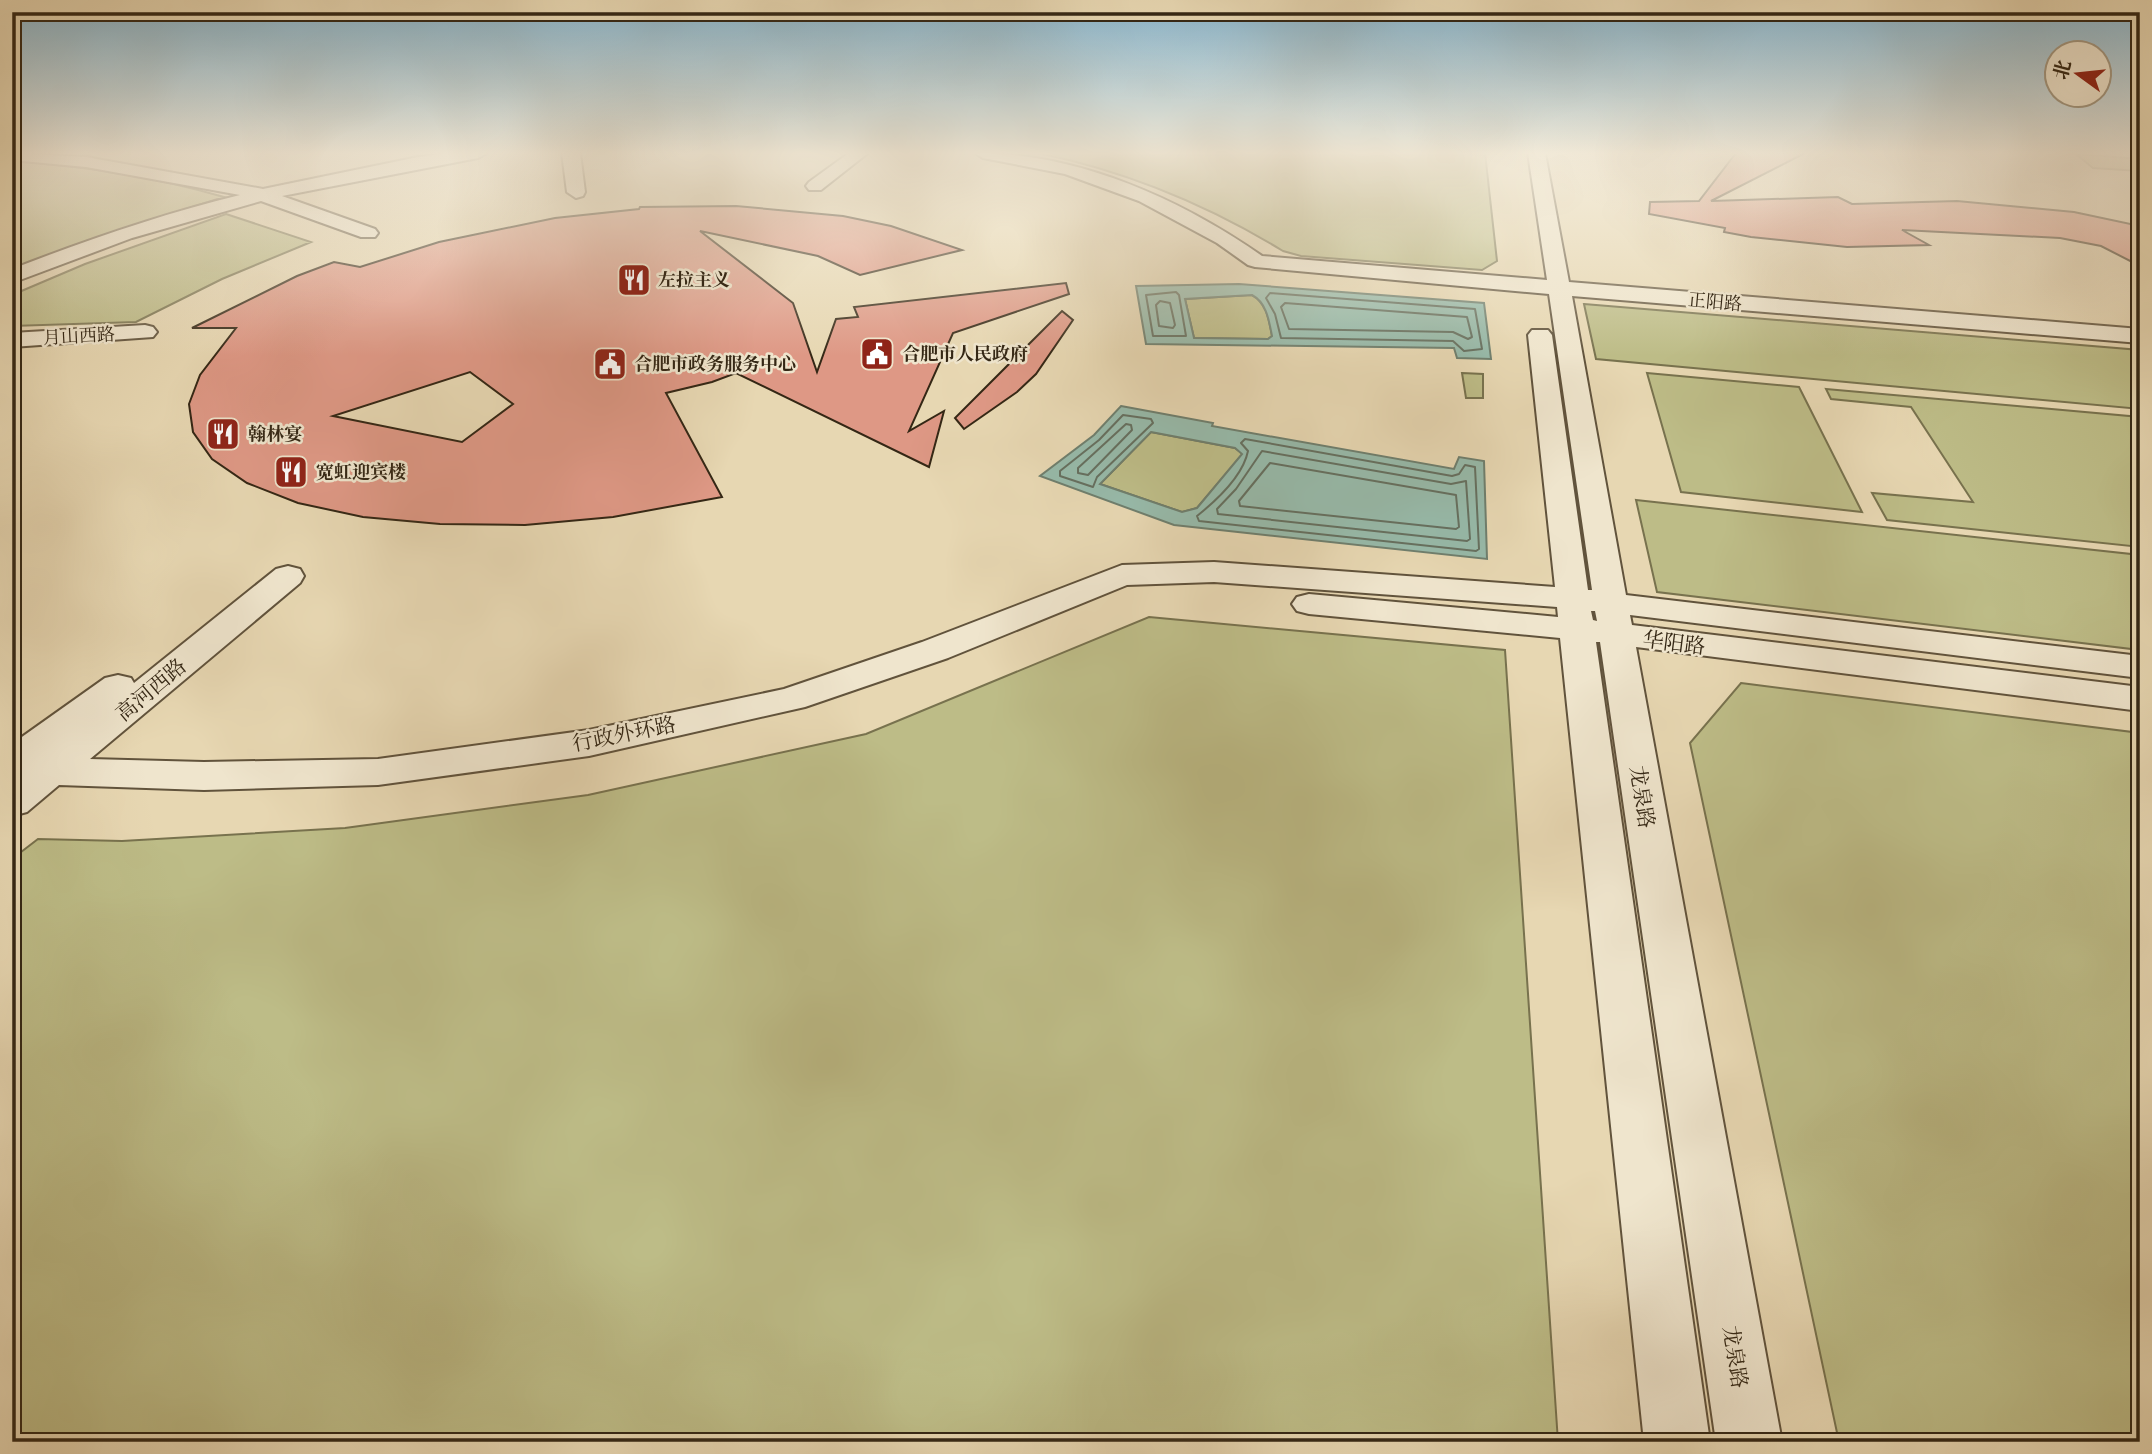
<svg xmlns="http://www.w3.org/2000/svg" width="2152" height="1454" viewBox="0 0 2152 1454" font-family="'IM FELL French Canon','Noto Serif SC',serif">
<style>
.green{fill:#bdbc87;stroke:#78724e;stroke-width:2}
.water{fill:#97baaa;stroke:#6f7f6e;stroke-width:2;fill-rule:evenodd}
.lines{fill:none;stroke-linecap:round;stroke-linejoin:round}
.shore{stroke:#667060;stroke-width:2}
.building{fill:#de9885;stroke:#342715;stroke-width:2;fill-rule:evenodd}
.minor-casing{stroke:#61533c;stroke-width:4}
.minor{fill:#efe5cd;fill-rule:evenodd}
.labels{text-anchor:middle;stroke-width:5;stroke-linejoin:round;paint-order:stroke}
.far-poi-label{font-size:18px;font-weight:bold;fill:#342715;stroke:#efe5cd;text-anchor:start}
.far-street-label{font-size:18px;fill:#342715;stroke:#efe5cd}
.street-label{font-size:21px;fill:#342715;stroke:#efe5cd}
</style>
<rect width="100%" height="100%" fill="#e7d7b2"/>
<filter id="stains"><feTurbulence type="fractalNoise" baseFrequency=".00286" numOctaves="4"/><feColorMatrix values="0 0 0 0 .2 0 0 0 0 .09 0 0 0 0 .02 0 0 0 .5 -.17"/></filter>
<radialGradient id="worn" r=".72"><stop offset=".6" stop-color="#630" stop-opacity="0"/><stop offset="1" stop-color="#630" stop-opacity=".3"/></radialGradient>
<!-- green -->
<path class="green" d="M1038,153H1485L1497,261L1482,270L1301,256L1283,251C1206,204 1126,171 1038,153Z
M2076,154L2140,159V171L2093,168Z
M12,161C84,166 155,177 224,197L119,230L12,269Z
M226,214L311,242L222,279L136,322L12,326V295L85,264Z
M1252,295C1267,303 1269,321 1272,336L1268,339L1194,338L1185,299Z
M1584,304L2140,350V409L1596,359Z
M1462,373L1483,374V398H1466Z
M1647,373L1799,387L1862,512L1681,492Z
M1826,389L2140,417V547L1887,520L1872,493L1973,502L1911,407L1831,399Z
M1151,432L1235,448L1243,454L1197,508L1182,512L1100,484Z
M1636,500L2140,555V650L1657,592Z
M1149,617L1505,650L1558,1442H12V859L38,839L122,841L345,828L588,795L866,734Z
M1741,683L2140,733V1442H1839L1690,743Z"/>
<!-- water -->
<path class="water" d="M1239,284L1484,303L1491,359L1457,358L1454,348L1146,344L1136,286ZM1252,295C1267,303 1269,321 1272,336L1268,339L1194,338L1185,299Z
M1121,406L1213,423L1212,426L1454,469L1459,457L1484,461L1487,559L1174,525L1040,476L1094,435ZM1151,432L1235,448L1242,454L1197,508L1182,512L1100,484Z"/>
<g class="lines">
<!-- shore -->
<path class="shore" d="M1176,292L1179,295L1186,336H1153L1146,295Z
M1270,293L1475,309L1482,349L1464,351L1453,341L1281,338L1275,314L1266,298Z
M1160,301L1170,303L1175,325L1173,328L1159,326L1156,305Z
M1285,303L1467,317L1472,337L1468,339L1453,332L1289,329L1281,307Z
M1123,415L1151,419L1153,423L1097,477L1093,487L1060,476V471L1099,440Z
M1126,424L1131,425L1132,430L1088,475L1078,473V468Z
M1245,439L1452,476L1459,474L1465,465L1475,467L1479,549L1476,551L1199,521L1197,516C1217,500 1243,476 1248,451L1241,443Z
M1262,451L1451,484L1466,481L1470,539L1467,541L1218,514L1217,509L1236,489Z
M1270,463L1456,495L1459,527L1456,529L1240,506L1239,501Z"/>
</g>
<!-- building -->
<path class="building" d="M1736,153H1805L1711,201L1838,197L1852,204L1957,201L2074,212L2140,226V266L2101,246L2060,238L1902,230L1929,245L1847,247L1751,237L1724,232L1725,228L1649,214L1650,202L1699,201Z
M736,206L843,216L891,226L962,250L860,275L818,256L700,231L793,303L817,372L836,319L858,317L854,307L1066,283L1069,294L953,333L909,431L944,411L929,467L736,373L712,382L666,393L722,497L613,517L525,525L440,524L363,517L298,503L247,483L212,459L193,432L189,404L200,375L236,328H192L297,276L334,262L360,267L439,242L555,218L639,209L640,207ZM470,372L513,404L462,442L333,416Z
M1062,311L1073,320L1036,374L1017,392L964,429L955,418Z"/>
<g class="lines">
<defs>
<path id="minor" d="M12,153L86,157L263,189L418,157L448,153H487L478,158L282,196L375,229L378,233L375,237H361L261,201L132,238L12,283V269C87,240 162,214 240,195L86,167L12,160Z
M562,153H580L585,192L583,196L576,198L567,192Z
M849,153H868L821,190H809L806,186L809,182Z
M975,153C1077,153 1179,198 1262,256L1547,280L1528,153H1545L1569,282L2140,329V343L1572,296L1626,595L2140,656V678L1630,615L1632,625L2140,687V711L1636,647L1782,1442H1716L1600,642H1596L1710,1442H1644L1560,638L1309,614L1297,611L1292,604L1297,597L1309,594L1558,617L1557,607L1214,582L1127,585L948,658L805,707L589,756L378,785L204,790L59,785L27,812L12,816V744L105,678L118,675L131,678L134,683L276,569L288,566L300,569L304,576L300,583L90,759L204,762L378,759L589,730L784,689L922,642L1122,565L1214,562L1555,587L1528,335L1532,330H1548L1552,335L1588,590H1592L1549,294L1255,267L1248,265L1217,243L1139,201L1065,174L983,158ZM1591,611H1595L1597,621L1593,620Z
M145,325L153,327L157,332L153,337L12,347V333Z"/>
</defs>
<!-- minor casing -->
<use href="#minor" class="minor-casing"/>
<!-- minor -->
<use href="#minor" class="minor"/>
</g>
<!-- sky -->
<linearGradient id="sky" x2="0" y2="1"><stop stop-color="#87b6cf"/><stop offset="0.43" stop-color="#f4eddc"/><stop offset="1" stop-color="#f4eddc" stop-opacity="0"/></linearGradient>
<rect width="2152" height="356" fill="url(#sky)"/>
<!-- icons -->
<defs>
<symbol id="restaurant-square" viewBox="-11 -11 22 22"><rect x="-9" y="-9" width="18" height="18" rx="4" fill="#8f2418" stroke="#efe5cd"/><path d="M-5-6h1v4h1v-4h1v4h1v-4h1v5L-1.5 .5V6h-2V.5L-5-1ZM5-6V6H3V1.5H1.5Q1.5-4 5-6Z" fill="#fff"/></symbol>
<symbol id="civic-square" viewBox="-11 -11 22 22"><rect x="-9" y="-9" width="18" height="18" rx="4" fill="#8f2418" stroke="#efe5cd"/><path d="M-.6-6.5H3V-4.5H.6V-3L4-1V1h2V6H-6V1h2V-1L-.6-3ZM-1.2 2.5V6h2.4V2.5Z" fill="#fff"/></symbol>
</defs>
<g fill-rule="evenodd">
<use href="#restaurant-square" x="615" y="261" width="38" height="38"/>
<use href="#civic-square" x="858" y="335" width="38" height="38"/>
<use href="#civic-square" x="591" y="345" width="38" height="38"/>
<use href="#restaurant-square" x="204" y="415" width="38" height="38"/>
<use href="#restaurant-square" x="272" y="453" width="38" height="38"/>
</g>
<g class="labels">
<!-- far-poi labels -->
<g class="far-poi-label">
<text x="658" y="286">左拉主义</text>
<text x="902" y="360">合肥市人民政府</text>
<text x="634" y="370">合肥市政务服务中心</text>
<text x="248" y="440">翰林宴</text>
<text x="316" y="478">宽虹迎宾楼</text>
</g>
<!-- far-street labels -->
<g class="far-street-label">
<text transform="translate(1715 302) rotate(5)" y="6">正阳路</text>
<text transform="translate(79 336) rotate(-3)" y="6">月山西路</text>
</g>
<!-- street labels -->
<g class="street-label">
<text transform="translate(1674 643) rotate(7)" y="7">华阳路</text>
<text transform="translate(151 690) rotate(-40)" y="7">高河西路</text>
<text transform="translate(624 734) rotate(-11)" y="7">行政外环路</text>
<text transform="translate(1642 797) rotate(81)" y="7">龙泉路</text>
<text transform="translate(1735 1357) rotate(81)" y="7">龙泉路</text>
</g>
</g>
<!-- margin -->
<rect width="2152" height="1454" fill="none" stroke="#e7d7b2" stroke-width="42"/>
<rect x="14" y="14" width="2124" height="1426" fill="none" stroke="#342715" stroke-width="3.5"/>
<rect x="21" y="21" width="2110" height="1412" fill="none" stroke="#342715" stroke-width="2"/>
<!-- north arrow -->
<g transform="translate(2078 74) rotate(285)"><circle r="33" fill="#efe5cd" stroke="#a49983" stroke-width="2"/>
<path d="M0-5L12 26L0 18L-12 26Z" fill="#8f2418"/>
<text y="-10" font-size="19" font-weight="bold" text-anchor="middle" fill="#342715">北</text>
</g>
<rect width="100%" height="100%" filter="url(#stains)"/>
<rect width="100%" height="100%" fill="url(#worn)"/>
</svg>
